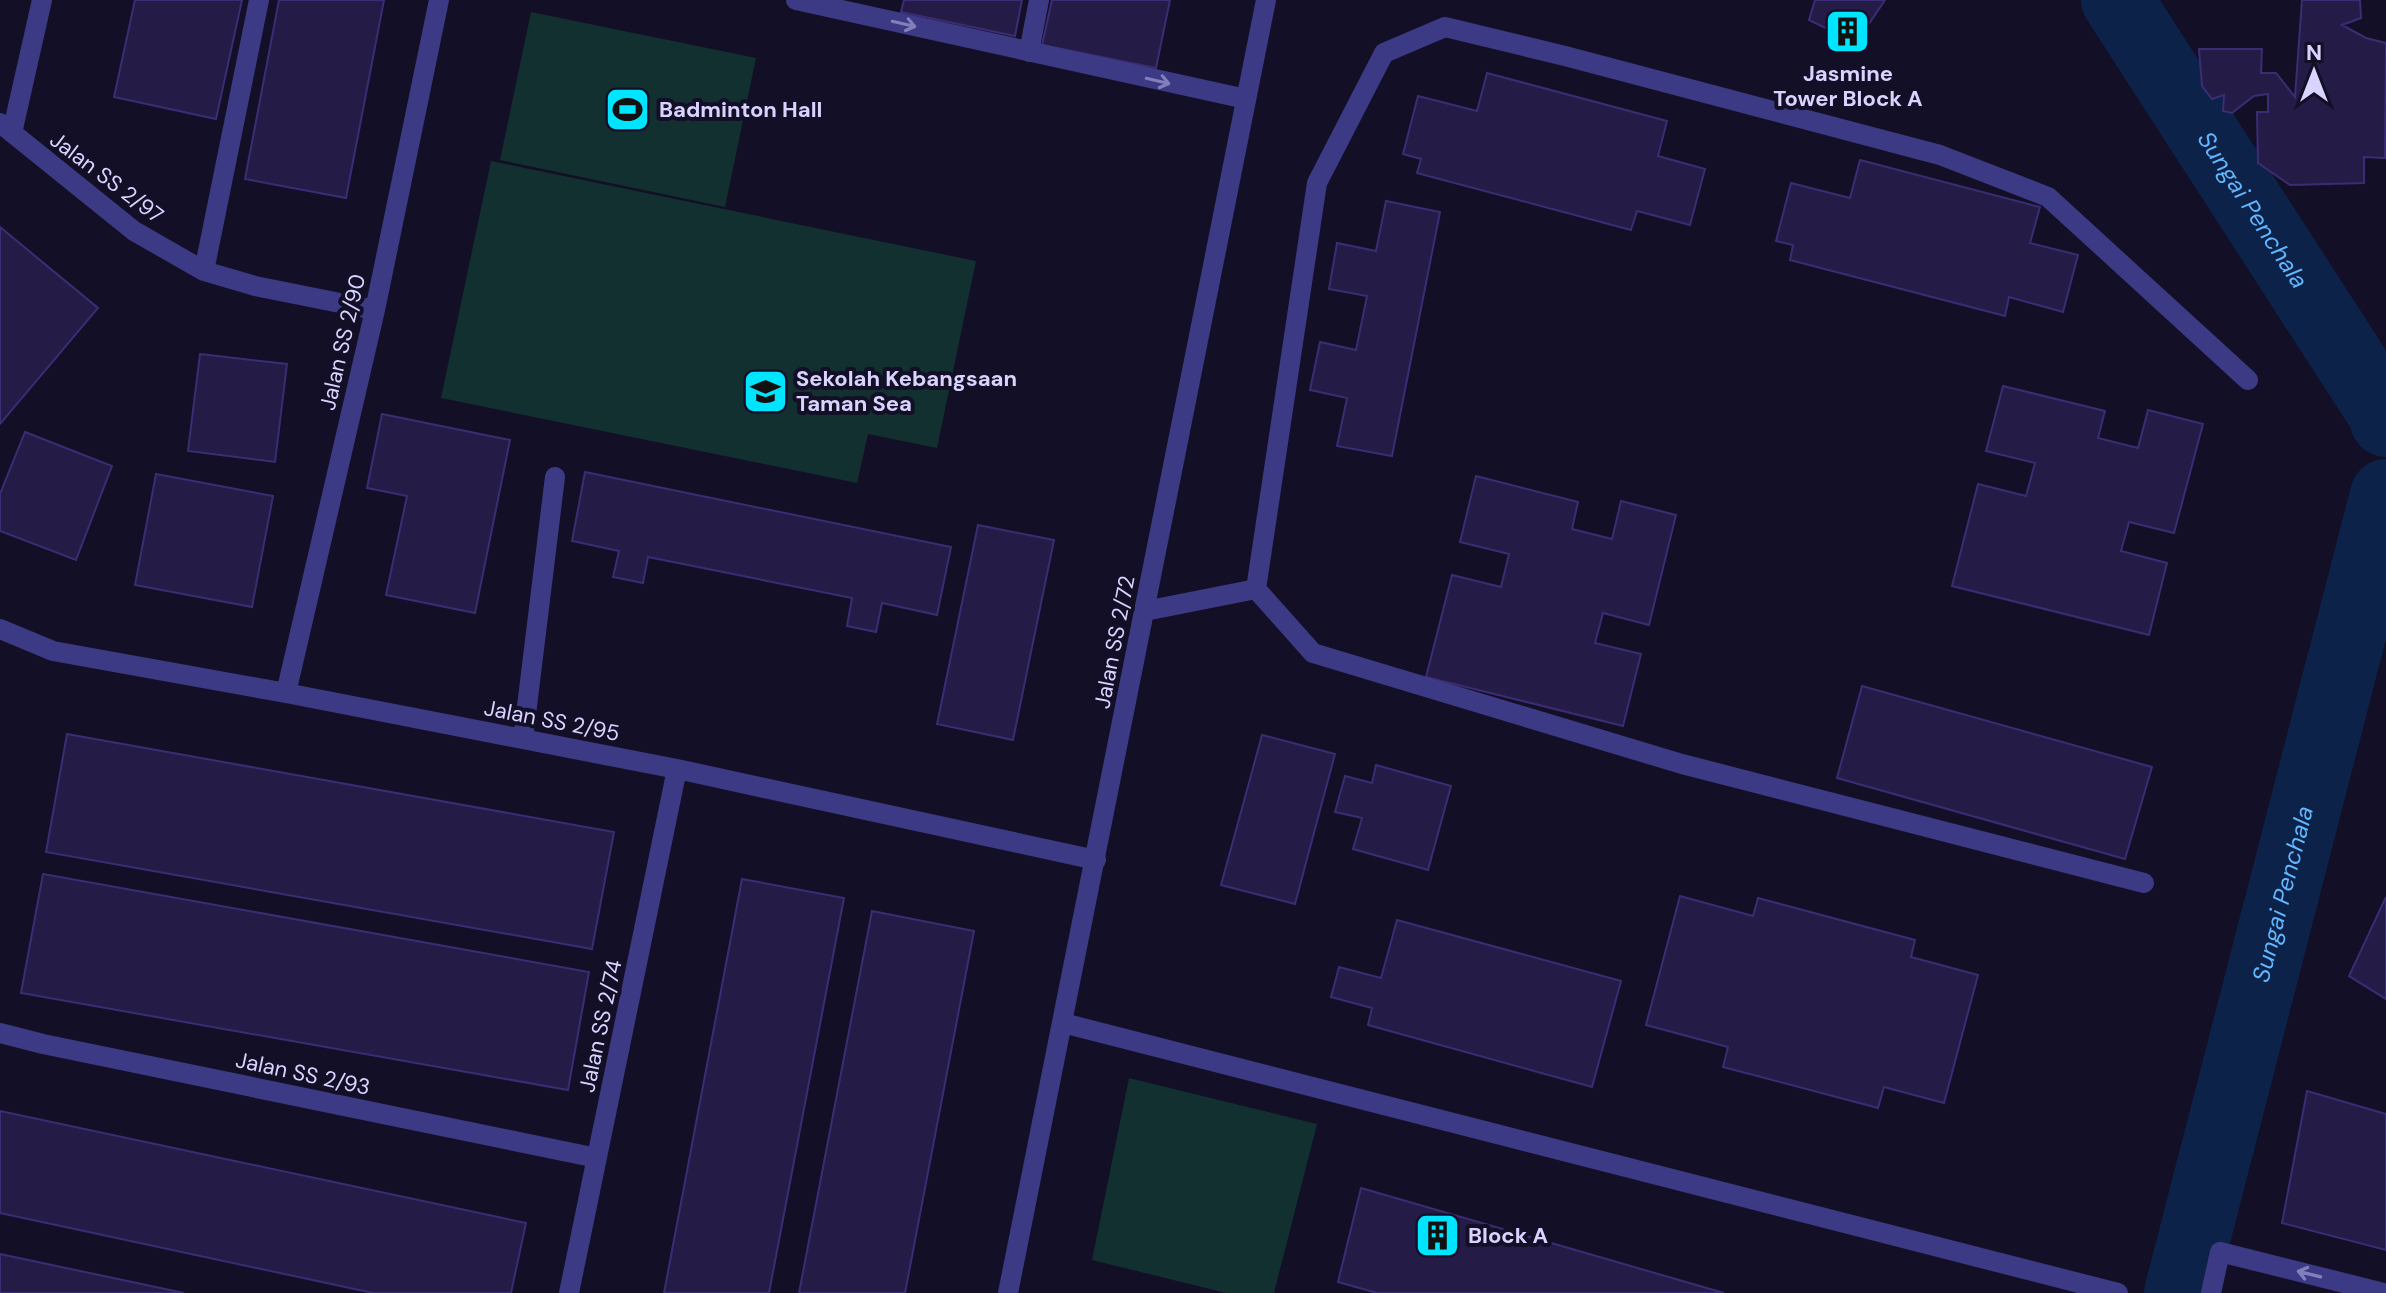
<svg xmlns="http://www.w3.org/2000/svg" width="2386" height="1293" viewBox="0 0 2386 1293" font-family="'DM Sans',sans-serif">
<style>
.green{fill:#12302f}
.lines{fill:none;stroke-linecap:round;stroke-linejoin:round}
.river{stroke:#0c2248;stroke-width:72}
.building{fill:#241b47;stroke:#3b2d73;stroke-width:2}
.minor{stroke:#3d3a85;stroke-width:20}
.oneway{stroke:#837fbc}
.labels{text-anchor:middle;stroke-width:8;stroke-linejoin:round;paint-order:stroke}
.poi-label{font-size:22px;font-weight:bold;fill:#d9d4ff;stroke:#130f26;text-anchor:start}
.street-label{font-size:22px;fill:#d9d4ff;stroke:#130f26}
.water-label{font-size:24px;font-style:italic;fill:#62b6ff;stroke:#130f26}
</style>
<rect width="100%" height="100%" fill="#130f26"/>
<!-- green -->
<path class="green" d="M531,12L756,58L725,207L500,160Z
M491,161L976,261L937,448L868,434L857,483L441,398Z
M1129,1078L1317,1124L1274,1293H1226L1092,1260Z"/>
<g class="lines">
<!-- river -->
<g class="river">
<path id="s1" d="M2117,0L2385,415L2386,421"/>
<path id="s2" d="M2180,1293L2386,495"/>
</g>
</g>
<!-- building -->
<path class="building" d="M135,0H242L216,119L114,97Z
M279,0H384L346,198L245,179Z
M904,0H1022L1015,36L901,12Z
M1052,0H1170L1156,68L1042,45Z
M1815,0H1885L1856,43L1809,20Z
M2302,0H2360L2361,18L2342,25L2366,38L2386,43L2385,158L2364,157V183L2290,185L2258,163L2257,112H2268V94L2254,96L2232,113L2223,111L2224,95L2212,99L2202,86L2199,49H2262L2261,73H2276L2295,97Z
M1487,73L1667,121L1658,156L1705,169L1690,225L1637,211L1631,230L1417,173L1421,159L1403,154L1418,96L1477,111Z
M1860,160L2040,207L2030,243L2078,255L2063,312L2009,297L2005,316L1790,260L1793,245L1776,241L1791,183L1850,198Z
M1386,201L1440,212L1392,456L1337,446L1347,398L1310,390L1320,342L1356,350L1367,296L1329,289L1337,243L1376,251Z
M0,227L98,308L0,424Z
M200,354L287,364L275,462L188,451Z
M2003,386L2105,411L2098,438L2138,448L2148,410L2203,424L2174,533L2129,522L2121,551L2167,563L2149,635L1952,586L1978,484L2026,496L2035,463L1986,451Z
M382,414L510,440L475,613L386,595L407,496L367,488Z
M25,432L112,466L76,560L0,531V494Z
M585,472L951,547L937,615L882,603L876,632L847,626L852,598L648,557L643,583L613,577L619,551L572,541Z
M156,474L273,496L252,607L135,585Z
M1476,476L1578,502L1572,529L1612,539L1621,501L1676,515L1649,625L1603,613L1595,643L1641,654L1623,726L1426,677L1452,575L1501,587L1509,554L1460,542Z
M978,525L1054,540L1013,740L937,724Z
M1862,686L2152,767L2125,859L1837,778Z
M67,734L614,832L592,949L46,852Z
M1262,735L1335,754L1295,904L1221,885Z
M1376,765L1451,786L1428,870L1353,849L1362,818L1335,812L1345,776L1372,783Z
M43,874L589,972L568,1090L21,993Z
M742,879L844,898L769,1293H664Z
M1680,896L1753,916L1758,898L1915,940L1911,957L1978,975L1944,1103L1884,1087L1878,1108L1723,1067L1728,1047L1646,1025Z
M2386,897V999L2349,976Z
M872,911L974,931L905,1293H799Z
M1397,920L1621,981L1592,1087L1368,1025L1372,1008L1331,997L1339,967L1381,978Z
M2307,1091L2386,1114V1250L2282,1223Z
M0,1111L526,1223L511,1293H373L0,1213Z
M1361,1188L1724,1293H1377L1338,1282Z
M0,1254L184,1293H0Z"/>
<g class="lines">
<!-- minor -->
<path class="minor" d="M796,0L1246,99
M1029,52L1039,0
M0,123L134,231L204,271L255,286L375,310
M12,133L42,0
M204,271L259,0
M1145,611L1256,589
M0,629L53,651L286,693L677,769L1096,860
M286,693L375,310L439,0
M523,739L555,477
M2144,883L1682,764L1313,653L1256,589L1317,183L1384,53L1445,27L1565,56L1940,155L2048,197L2248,380
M1063,1023L2118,1293
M0,1033L43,1044L597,1158
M569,1293L677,769
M1008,1293L1266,0
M2211,1293L2220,1252L2384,1293"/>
</g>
<!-- one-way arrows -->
<defs><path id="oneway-shaft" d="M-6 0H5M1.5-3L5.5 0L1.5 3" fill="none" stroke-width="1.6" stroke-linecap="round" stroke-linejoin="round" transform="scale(2)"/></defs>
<g class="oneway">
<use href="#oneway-shaft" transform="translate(904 24) rotate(13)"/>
<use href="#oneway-shaft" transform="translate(1158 81) rotate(13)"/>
<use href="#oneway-shaft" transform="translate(2309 1274) rotate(-166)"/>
</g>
<!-- icons -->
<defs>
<symbol id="building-square" viewBox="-11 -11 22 22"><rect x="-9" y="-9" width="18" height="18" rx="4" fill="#00e5ff" stroke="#130f26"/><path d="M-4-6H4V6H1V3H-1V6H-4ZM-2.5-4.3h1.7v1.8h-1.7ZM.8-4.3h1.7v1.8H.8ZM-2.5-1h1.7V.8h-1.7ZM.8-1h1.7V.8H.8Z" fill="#111"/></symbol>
<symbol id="stadium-square" viewBox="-11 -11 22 22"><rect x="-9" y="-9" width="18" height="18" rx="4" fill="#00e5ff" stroke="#130f26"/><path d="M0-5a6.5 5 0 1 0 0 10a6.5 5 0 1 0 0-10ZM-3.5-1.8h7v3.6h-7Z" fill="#111"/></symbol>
<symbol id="school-square" viewBox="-11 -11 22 22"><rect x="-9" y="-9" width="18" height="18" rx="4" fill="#00e5ff" stroke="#130f26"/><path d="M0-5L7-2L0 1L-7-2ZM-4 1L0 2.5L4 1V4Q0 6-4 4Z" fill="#111"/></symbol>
</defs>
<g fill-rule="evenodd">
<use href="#building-square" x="1822" y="6" width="51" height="51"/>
<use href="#stadium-square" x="602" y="84" width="51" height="51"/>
<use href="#school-square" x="740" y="366" width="51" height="51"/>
<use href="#building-square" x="1412" y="1210" width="51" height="51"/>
</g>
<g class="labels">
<!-- poi labels -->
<g class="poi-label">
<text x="1848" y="81" text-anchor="middle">Jasmine<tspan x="1848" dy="25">Tower Block A</tspan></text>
<text x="659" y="117">Badminton Hall</text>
<text x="796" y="386">Sekolah Kebangsaan<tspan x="796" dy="25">Taman Sea</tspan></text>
<text x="1468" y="1243">Block A</text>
</g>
<!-- street labels -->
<g class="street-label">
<text transform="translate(107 177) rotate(37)" y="8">Jalan SS 2/97</text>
<text transform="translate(342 342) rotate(-77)" y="8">Jalan SS 2/90</text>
<text transform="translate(1114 642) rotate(-79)" y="8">Jalan SS 2/72</text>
<text transform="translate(552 720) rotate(11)" y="8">Jalan SS 2/95</text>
<text transform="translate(600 1026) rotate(-78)" y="8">Jalan SS 2/74</text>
<text transform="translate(303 1073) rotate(12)" y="8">Jalan SS 2/93</text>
</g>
<!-- water labels -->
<g class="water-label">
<text dy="8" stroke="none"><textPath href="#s1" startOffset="250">Sungai Penchala</textPath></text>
<text dy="8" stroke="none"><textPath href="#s2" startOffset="412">Sungai Penchala</textPath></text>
</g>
</g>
<!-- north arrow -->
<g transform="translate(2314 72)" stroke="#130f26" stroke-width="6" paint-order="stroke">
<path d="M0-6L14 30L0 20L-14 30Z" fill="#d9d4ff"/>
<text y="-12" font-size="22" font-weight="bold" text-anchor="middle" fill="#d9d4ff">N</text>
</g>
</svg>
